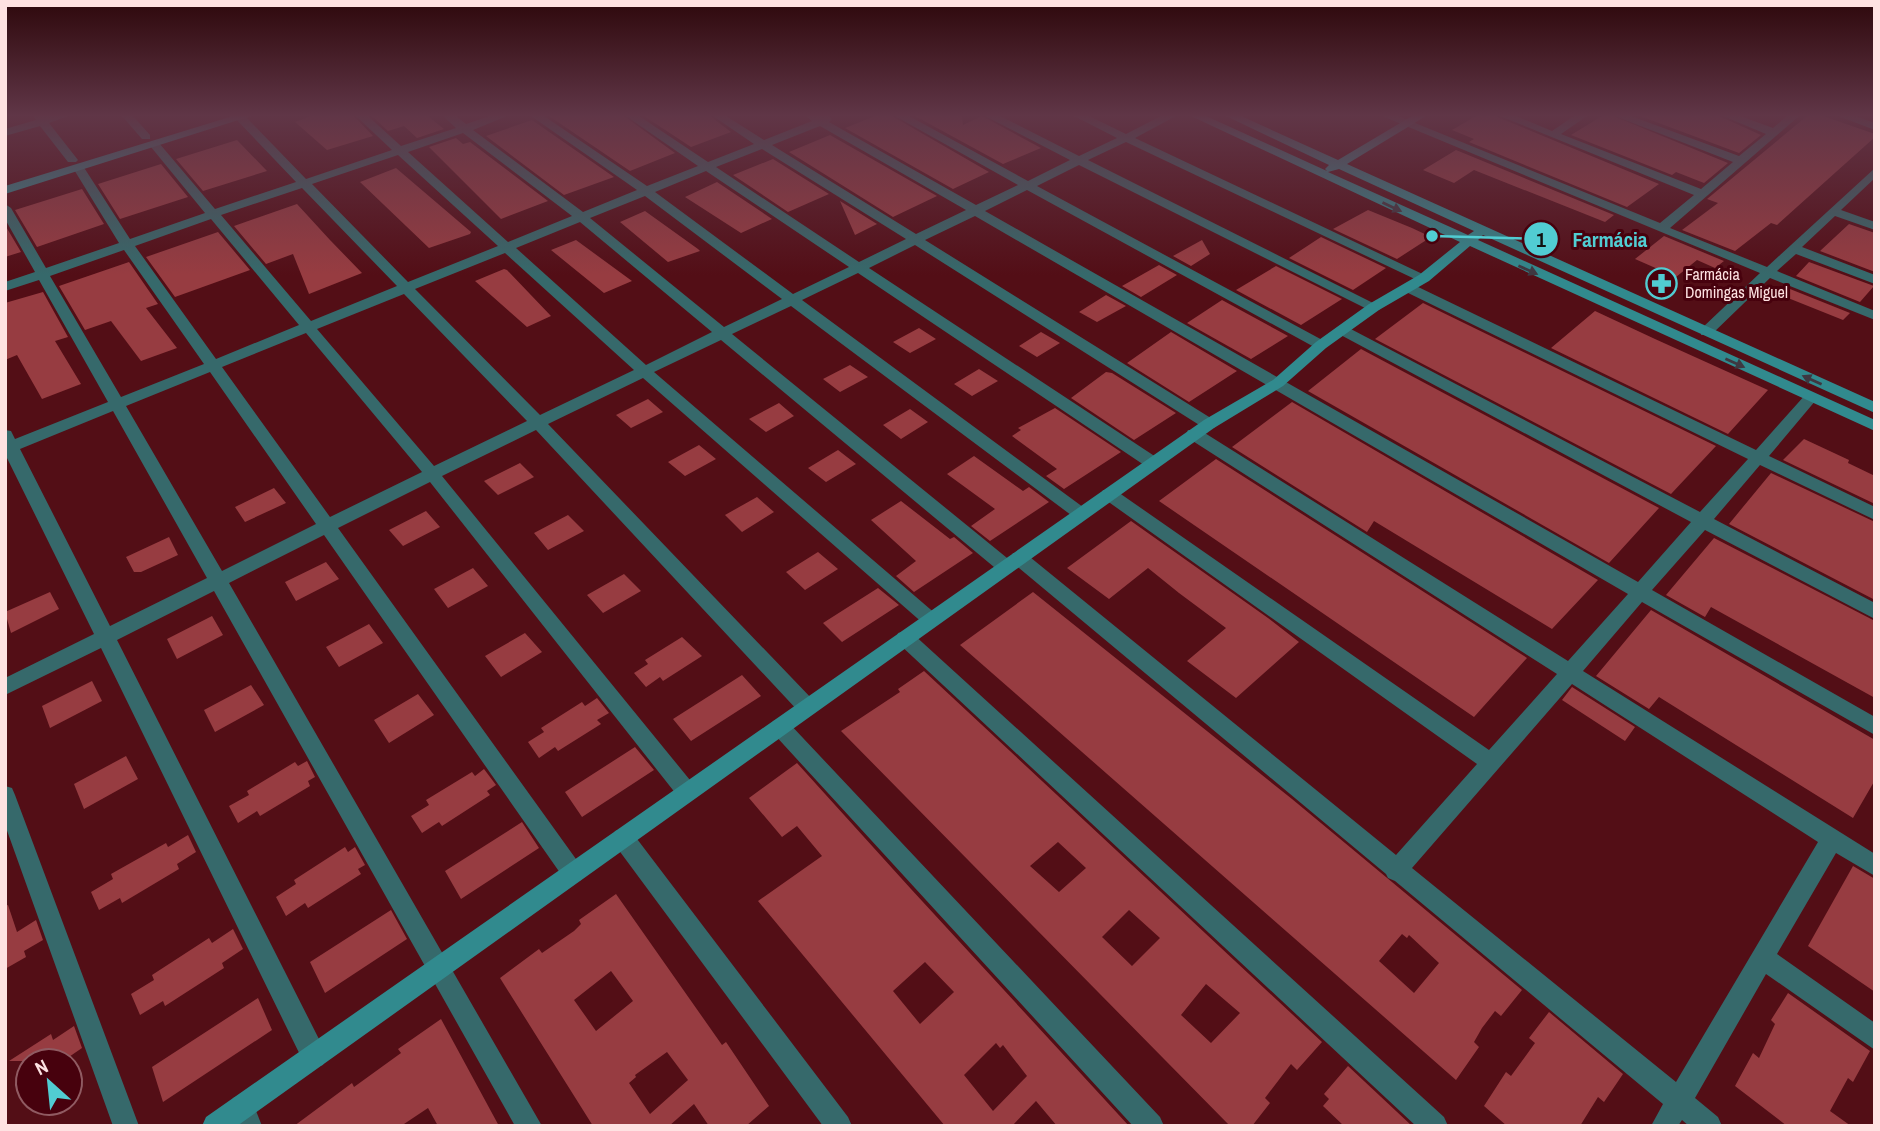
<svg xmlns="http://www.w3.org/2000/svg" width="1880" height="1131" viewBox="0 0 1880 1131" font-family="'Archivo Narrow',sans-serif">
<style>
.building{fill:#973c41;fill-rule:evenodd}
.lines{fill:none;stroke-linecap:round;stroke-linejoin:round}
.street{fill:#36696b;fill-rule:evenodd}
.secondary{fill:#318a8e;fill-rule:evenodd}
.oneway{fill:#3e3841}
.labels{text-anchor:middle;stroke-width:6;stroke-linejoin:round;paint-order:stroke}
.far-poi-label{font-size:16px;fill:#fee2e2;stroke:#47010d;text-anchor:start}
.leader{fill:none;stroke:#51ccd2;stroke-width:2.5}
.callout-dot{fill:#51ccd2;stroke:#47010d;stroke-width:2.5}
.mark-label{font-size:21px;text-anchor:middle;font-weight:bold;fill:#111}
.callout-label{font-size:21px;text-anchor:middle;font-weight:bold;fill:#51ccd2;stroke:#47010d;stroke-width:6;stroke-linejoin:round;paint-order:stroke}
</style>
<rect width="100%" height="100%" fill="#530e16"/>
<!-- building -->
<path class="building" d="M311,116H354L373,136L327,150L295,122Z
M372,116H428L444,129L417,138L404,126L388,131Z
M549,116H624L675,153L630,171Z
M644,116H710L731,132L691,147Z
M875,116H892L989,172L953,189L845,128Z
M915,116H962L963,125L982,116L1041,148L1003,164Z
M1476,116H1495L1659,184L1627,207L1469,142L1474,139L1452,130Z
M1602,116H1613L1728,163L1704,183L1676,172L1672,175L1571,135Z
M1640,116H1719L1761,135L1739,153Z
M1807,116H1823L1875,134V137L1777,225L1771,223L1735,251L1682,230L1718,203L1707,199Z
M532,120L614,177L564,195L486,136Z
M830,135L937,196L893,217L789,152Z
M456,138L463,144L470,142L548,201L501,219L429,147Z
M237,140L267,171L203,191L176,159Z
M1456,150L1614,215L1605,222L1474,170L1454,183L1423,170Z
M773,159L829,194L788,212L733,175Z
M161,164L188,197L120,219L98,184Z
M396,168L471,232L470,234L429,248L360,182Z
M717,182L772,219L741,233L685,197Z
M82,189L104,224L37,247L15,210Z
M840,201L877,224L855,235Z
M297,204L330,240L362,273L309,294L293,254L266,264L234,226Z
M1368,210L1412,228L1431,237L1397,259L1333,229Z
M645,211L698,249L700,251L668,262L620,222Z
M1849,224L1875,233V272L1820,251Z
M5,225L21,252L5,257Z
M218,232L250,270L175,297L146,257Z
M1664,236L1724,261L1715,268L1697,260L1676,277L1635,259Z
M1321,237L1386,268L1353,290L1289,258Z
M576,240L632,281L604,293L551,250Z
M1202,240L1210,254L1191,266L1173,256Z
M129,262L158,304L146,308L177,348L141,361L111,321L85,330L59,286Z
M1809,262L1874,286L1860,302L1796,276Z
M1159,265L1177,275L1141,297L1122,286Z
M1276,266L1342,299L1301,325L1236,290Z
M504,269L507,270L551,316L527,327L475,281Z
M1785,287L1850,313L1843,320L1778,294Z
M43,292L68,337L55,341L81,384L42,399L17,355L5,360V303Z
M1106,295L1126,306L1097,322L1079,312Z
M1222,300L1288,336L1251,359L1187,323Z
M1423,303L1716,446L1671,494L1375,339Z
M1595,311L1655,339L1768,390L1728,434L1551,348Z
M919,328L936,339L910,353L893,342Z
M1041,332L1060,343L1037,357L1019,346Z
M1171,332L1237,371L1189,402L1127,363Z
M1361,349L1659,508L1609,563L1308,391Z
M850,365L868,377L840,392L823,379Z
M979,369L998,381L972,396L954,384Z
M1106,372L1112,373L1176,413L1134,440L1071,398Z
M648,399L663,412L631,428L616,415Z
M1292,402L1598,580L1552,629L1374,521L1367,532L1232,447Z
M779,403L794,416L766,432L749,419Z
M1055,408L1121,452L1064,489L1046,476L1057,469L1012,436L1021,430L1018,428Z
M910,409L928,422L901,439L883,425Z
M1804,439L1849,460L1848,463L1875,476V504L1783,460Z
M699,445L716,459L685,476L668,462Z
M838,450L856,464L826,482L808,468Z
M974,456L1023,491L1029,487L1049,502L990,541L971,526L995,509L947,474Z
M1216,459L1499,640L1527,658L1474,717L1159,501Z
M520,463L534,477L498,495L484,481Z
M1771,473L1875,522V600L1729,524Z
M274,488L286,503L245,522L235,507Z
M757,497L774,512L742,532L725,515Z
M901,501L950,539L954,537L973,553L914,592L896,576L916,561L871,520Z
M426,511L440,527L403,546L389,530Z
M568,515L584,531L548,550L534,533Z
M1131,521L1268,618L1299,642L1236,698L1187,661L1226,628L1179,593L1148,568L1109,599L1067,568Z
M169,537L178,555L141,572H134L126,557Z
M1714,538L1875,621V698L1711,607L1705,617L1666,595Z
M818,552L838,569L805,590L786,572Z
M326,562L339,579L296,601L285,582Z
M473,568L488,586L448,608L434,589Z
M624,574L641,591L603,613L587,595Z
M878,588L899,605L842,642L823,623Z
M50,592L59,609L11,633L5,612Z
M1033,592L1292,799L1522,990L1501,1016L1495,1011L1482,1028L1474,1042L1479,1047L1456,1080L960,645ZM1402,934L1407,938L1409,935L1439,963L1414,993L1379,961Z
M1651,610L1875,740V780L1853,818L1659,697L1649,709L1596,676Z
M212,616L223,635L177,659L167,639Z
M369,624L383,643L339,667L326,647Z
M525,633L542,652L501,677L485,656Z
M682,637L702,656L663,681L660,677L646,687L634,673L648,664L645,660Z
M924,671L1322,1042L1297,1070L1291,1064L1265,1098L1270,1103L1252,1126H1230L841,731L900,692L898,689ZM1058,842L1086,868L1059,892L1030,866ZM1129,910L1160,938L1132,966L1102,937ZM1206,984L1240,1013L1211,1043L1181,1015Z
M742,675L761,696L691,741L673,719Z
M92,681L102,701L50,728L42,706Z
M251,685L264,705L215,732L204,710Z
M1572,687L1635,727L1625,741L1562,700Z
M418,694L434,715L389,743L374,720Z
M597,698L609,713L597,720L601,724L558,751L555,747L539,758L528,742L544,732L541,728L582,702L585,706Z
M635,747L654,770L582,817L565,792Z
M126,756L138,779L84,809L74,784Z
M307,761L315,777L308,781L310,786L260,816L257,811L238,823L229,806L249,795L247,791L295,762L298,766Z
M797,763L911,889L1129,1126H1057L1036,1101L1012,1126H945L758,901L822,856L797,826L782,837L749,798ZM925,962L954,992L920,1024L893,991ZM996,1043L1000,1048L1003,1045L1027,1076L993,1111L964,1075Z
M484,769L496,785L487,791L490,795L442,826L439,822L422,833L411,816L429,805L426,800L472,772L475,776Z
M522,822L539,848L461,899L445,871Z
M188,835L196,852L177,864L179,869L122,903L120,898L99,910L91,892L113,879L111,874L166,843L168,847Z
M345,847L348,852L355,847L365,865L358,869L361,874L308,908L305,903L286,916L276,897L296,884L294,880Z
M1853,866L1875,879V992L1808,946Z
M616,894L722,1045L726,1042L769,1106L746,1126H709L694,1104L669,1126H593L500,978L539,949L542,953L574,931L581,924L579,920ZM611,971L633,1001L596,1031L574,1000ZM667,1052L688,1080L650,1114L629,1083L636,1077L635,1075Z
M8,905L17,932L36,920L43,940L24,951L26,957L5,969V906Z
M391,910L407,939L325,993L310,962Z
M233,929L243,949L222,963L224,968L165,1006L163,1001L140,1015L131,994L154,980L152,975L209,938L212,943Z
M1788,993L1870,1051L1853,1082L1848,1078L1830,1111L1851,1126H1787L1735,1086L1753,1053L1759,1058L1775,1024L1771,1020Z
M258,998L272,1030L163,1102L152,1067Z
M1549,1012L1623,1074L1604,1102L1598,1097L1580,1126H1507L1484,1106L1506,1072L1511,1076L1535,1043L1529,1038Z
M441,1019L499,1126H438L428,1108L401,1126H294L352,1083L354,1087L401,1053L398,1049Z
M74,1026L82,1048L63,1061H9L51,1034L53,1040Z
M1348,1066L1412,1126H1344L1323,1106L1329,1099L1324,1094Z"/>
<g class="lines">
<!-- street -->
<path class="street" d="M33,116H68L49,123L78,160L76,162H68L40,126L5,136V129L36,120Z
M122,116H133L150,135V139H142Z
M233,116H245L306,179L392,150L356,116H368L401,146L456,128L443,116H456L466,124L490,116H507L473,130L583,212L637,190L531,116H544L647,186L698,166L626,116H639L708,162L754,144L713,116H726L764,140L812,121L806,116H829L832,119L829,122L976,205L1018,185L895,116H909L1028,181L1070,160L985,116H1000L1079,156L1117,138L1074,116H1089L1126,134L1161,116H1176L1135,138L1431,278L1424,282L1419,281L1126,142L1088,160L1381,307L1379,310H1369L1079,165L1037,186L1326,342V348H1316L1027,190L985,211L1638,582L1691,522L1337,333V327H1347L1700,512L1748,459L1404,291V285H1414L1756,450L1806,394H1816L1819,397L1816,400L1769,456L1875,507V520L1760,465L1714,519L1875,603V619L1705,530L1652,590L1875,717V735L1642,602L1583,671L1875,854V876L1836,853L1777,954L1875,1023V1050L1766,974L1695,1098L1718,1117L1722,1126H1689L1682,1120L1678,1126H1651L1663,1104L1395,881L1388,878L1386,874L1013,563L1010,558L1013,553H1025L1396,855L1477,764L1103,498L1101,494L1103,490H1115L1489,750L1557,674L1188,438L1186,434L1188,430H1200L1568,661L1628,594L975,216L925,240L1214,420L1217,424L1214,428H1204L915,245L869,268L1159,459L1161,463L1159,467H1147L858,273L802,300L1087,510L1089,514L1087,518H1075L791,306L732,334L1012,562L1015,567L1012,572H1000L721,340L654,372L937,615L940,620L937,625H925L643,378L548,424L814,701L817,707L814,713L807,715L800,713L536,430L442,476L694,785L697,792L694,799L687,801L680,799L430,482L338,528L581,866L584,873L581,880L573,883L565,880L324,535L229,583L542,1126H515L214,591L117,640L323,1047L326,1056L323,1065L314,1068L305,1065L101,648L5,695V678L94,634L5,454V430L11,431L15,439L108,402L39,280L5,291V282L35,272L5,219V204L11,208L46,268L119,243L73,168L75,166H83L130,239L205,213L151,147V143H159L215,209L296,182ZM820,126L966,210L916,234L772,145ZM463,133L572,216L508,242L408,152ZM762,149L906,239L859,262L716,167ZM398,155L498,246L408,282L312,184ZM706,171L849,267L793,294L655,192ZM302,188L397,286L311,321L221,215ZM645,196L782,299L724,327L590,218ZM211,219L299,325L216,359L135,246ZM580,222L712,332L646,365L516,248ZM124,250L204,364L121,397L50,276ZM505,253L634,370L540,415L415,289ZM404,294L527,421L434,466L317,329ZM306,333L422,472L330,517L222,367ZM210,372L316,524L222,571L126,406ZM113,411L207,578L110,626L20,449ZM1572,684L1818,842L1676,1082L1412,868Z
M1382,116H1398L1660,223L1694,195L1500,116H1516L1552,131L1574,116H1587L1561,134L1701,189L1733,162L1615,116H1631L1739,156L1766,134L1723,116H1740L1773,128L1787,116H1799L1670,228L1767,267L1875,168V178L1841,210L1875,222V230L1835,216L1802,247L1875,275V284L1796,254L1777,271L1875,311V320L1770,278L1711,335H1701V329L1760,273Z
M1838,116H1855L1875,123V130Z
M905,631L912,633L1444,1117L1448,1126H1416L898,643L896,638L898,633Z
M780,719L787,721L1160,1117L1164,1126H1133L773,733L770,727L773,721Z
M5,786L12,788L15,795L139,1126H113L5,825Z
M623,828L631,831L848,1117L852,1126H823L615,845L612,838L615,831Z
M242,1094L251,1098L262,1126H236L229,1107L233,1098Z"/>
<!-- secondary -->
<path class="secondary" d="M233,116H251L5,194V186Z
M1191,116H1206L1327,171L1325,169L1329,165L1226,116H1241L1338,160L1412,116H1426L1347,164L1875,402V413L1483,235L1478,240L1875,420V431L1470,246L1429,281L1379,310L1326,348L1283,386L1214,428L237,1126H202L206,1117L1204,420L1273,380L1316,342L1369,304L1419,275L1460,242ZM1339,169L1474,231L1468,235L1328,172Z"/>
</g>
<!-- one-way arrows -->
<defs><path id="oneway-solid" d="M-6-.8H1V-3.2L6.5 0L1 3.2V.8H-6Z" transform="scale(1.75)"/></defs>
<g class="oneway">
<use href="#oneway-solid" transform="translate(1392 207) rotate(25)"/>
<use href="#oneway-solid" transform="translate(1528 270) rotate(24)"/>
<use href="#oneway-solid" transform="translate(1735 363) rotate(24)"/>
<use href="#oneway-solid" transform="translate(1812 380) rotate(-156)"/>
</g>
<!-- sky -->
<linearGradient id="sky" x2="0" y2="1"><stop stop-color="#2e080c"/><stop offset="0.42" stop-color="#603647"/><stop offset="1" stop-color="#603647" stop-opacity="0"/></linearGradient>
<rect width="1880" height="275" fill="url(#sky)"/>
<!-- icons -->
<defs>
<symbol id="pharmacy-ring" viewBox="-11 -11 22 22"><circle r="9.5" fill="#47010d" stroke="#51ccd2" stroke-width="1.5"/><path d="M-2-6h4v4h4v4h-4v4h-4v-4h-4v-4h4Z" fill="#51ccd2"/></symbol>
</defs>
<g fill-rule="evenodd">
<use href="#pharmacy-ring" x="1644" y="266" width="35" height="35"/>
</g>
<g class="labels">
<!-- far-poi labels -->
<g class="far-poi-label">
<text x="1685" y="280">Farmácia<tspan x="1685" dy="18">Domingas Miguel</tspan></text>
</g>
</g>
<!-- callouts -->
<path class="leader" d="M1432 236L1541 239"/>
<g class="callout-dot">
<circle cx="1432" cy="236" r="7"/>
<circle cx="1541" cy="239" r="18"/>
</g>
<g class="mark-label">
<text x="1541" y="247">1</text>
</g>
<g class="callout-label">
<text x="1610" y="247">Farmácia</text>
</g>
<!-- border -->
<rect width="1880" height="1131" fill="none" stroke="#fee2e2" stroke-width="14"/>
<!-- north arrow -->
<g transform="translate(49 1082) rotate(333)"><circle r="33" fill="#47010d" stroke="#905b62" stroke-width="2"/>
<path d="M0-5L12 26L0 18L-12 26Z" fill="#51ccd2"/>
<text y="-10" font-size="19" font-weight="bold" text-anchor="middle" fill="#fee2e2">N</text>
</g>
</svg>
